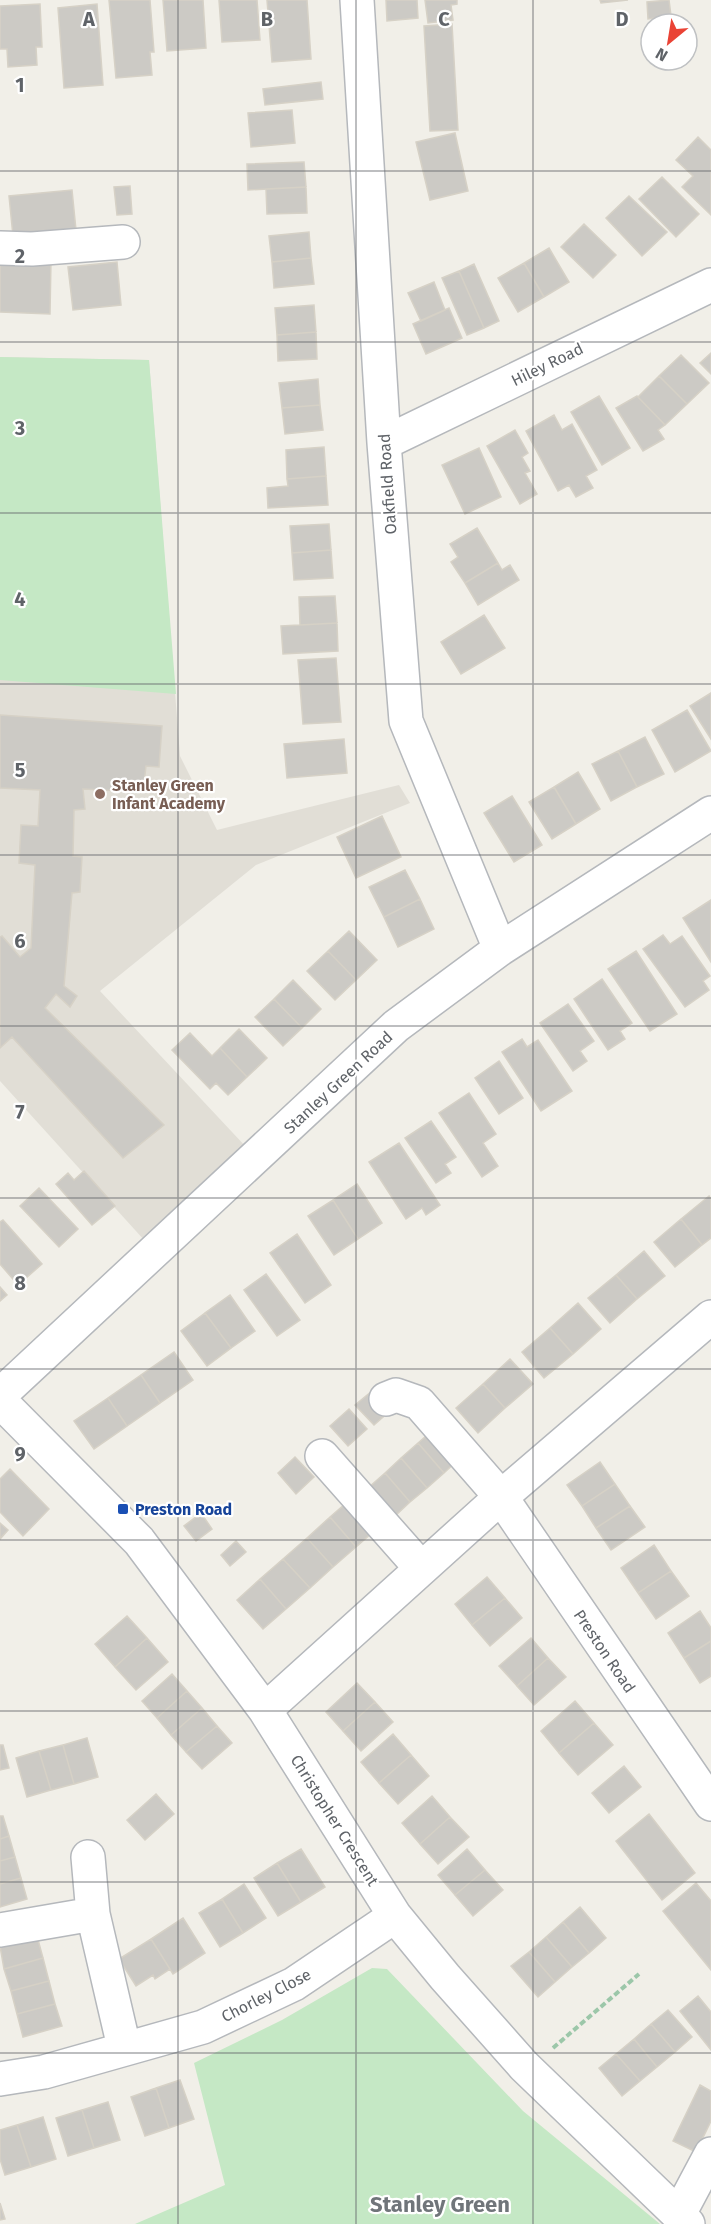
<svg xmlns="http://www.w3.org/2000/svg" width="711" height="2224" viewBox="0 0 711 2224" font-family="'Fira Sans',sans-serif">
<style>
.education{fill:#e1ded6}
.green{fill:#c5e8c5}
.building{fill:#cccac5;stroke:#d6d1c6;stroke-width:1.5}
.lines{fill:none;stroke-linecap:round;stroke-linejoin:round}
.minor-casing{stroke:#b5b8bc;stroke-width:36}
.path{stroke:#9cc7a9;stroke-width:4;stroke-dasharray:6 3;stroke-linecap:butt}
.minor{stroke:#fff;stroke-width:33}
.grid{fill:none;stroke:#5f6368;stroke-width:1.5;stroke-opacity:0.55}
.education-dot{fill:#8d6e63;stroke:#fff;stroke-width:2}
.transit-dot{fill:#1a4fb4;stroke:#fff;stroke-width:2}
.labels{text-anchor:middle;stroke-width:4.5;stroke-linejoin:round;paint-order:stroke}
.street-label{font-size:16px;fill:#5f6368;stroke:#fff}
.education-label{font-size:16px;font-weight:bold;fill:#785e54;stroke:#fff;text-anchor:start}
.transit-label{font-size:16px;font-weight:bold;fill:#164399;stroke:#fff;text-anchor:start}
.district-label{font-size:22px;font-weight:bold;fill:#70757a;stroke:#fff}
.grid-label{font-size:20px;text-anchor:middle;font-weight:bold;fill:#5f6368;stroke:#fff;stroke-width:4.5;stroke-linejoin:round;paint-order:stroke}
</style>
<rect width="100%" height="100%" fill="#f1efe8"/>
<!-- education -->
<path class="education" d="M0,357L149,360L180,756L217,830L399,785L410,803L256,865L100,991L247,1148L145,1241L0,1081Z"/>
<!-- green -->
<path class="green" d="M0,357L149,360L176,694L0,680Z
M372,1968L387,1969L523,2111L660,2224H135L225,2185L194,2063L282,2020Z"/>
<!-- building -->
<path class="building" d="M109,0H150L154,52H150L152,75L116,78Z
M163,0H203L206,48L167,51Z
M219,0H257L260,40L222,42Z
M267,0H307L311,59L272,62Z
M386,0H417L418,18L387,21Z
M425,0H457V4L451,5L453,20L428,23Z
M600,0H628L601,3Z
M669,0L672,24H656L655,18L648,19L647,2Z
M40,4L42,47H36L37,65L8,67L7,49H0V6Z
M97,4L103,85L64,88L58,8Z
M452,24L458,130L430,131L424,26Z
M321,82L323,99L265,105L263,89Z
M292,110L295,143L251,147L248,113Z
M455,133L468,191L430,200L416,142Z
M698,137L711,150V215L682,187L693,176L676,160Z
M304,162L306,187L248,190L247,164Z
M662,177L699,214L676,237L639,199Z
M130,186L132,214L117,215L114,187Z
M306,187L307,213L267,214L266,189Z
M72,190L76,230L13,236L9,196Z
M629,196L667,232L642,256L606,218Z
M584,224L616,255L593,278L561,247Z
M309,232L311,258L272,262L269,236Z
M549,248L569,282L544,297L524,263Z
M0,258L51,260L50,314L0,312Z
M311,258L314,284L274,288L272,262Z
M117,262L121,305L73,310L68,267Z
M524,263L544,297L518,312L498,278Z
M474,264L499,321L484,328L459,271Z
M459,271L484,328L467,335L442,278Z
M434,282L445,310L421,321L408,293Z
M314,305L316,332L277,335L275,308Z
M449,308L462,338L426,354L413,324Z
M316,332L317,359L278,361L277,335Z
M711,353V374L700,363Z
M681,355L709,383L687,404L659,376Z
M659,376L687,404L665,425L638,397Z
M318,379L320,405L282,408L279,383Z
M599,396L630,448L602,465L571,412Z
M637,396L665,425L658,430L664,439L643,451L616,408Z
M320,405L323,430L285,434L282,408Z
M554,415L562,430L572,424L597,470L586,476L593,488L576,497L569,485L558,491L526,431Z
M515,430L528,453L522,457L530,471L525,473L537,494L520,504L487,446Z
M324,447L326,476L287,479L286,450Z
M479,448L501,497L465,514L442,465Z
M326,476L328,505L268,508L267,488L288,486L287,479Z
M329,524L331,550L292,553L290,526Z
M477,528L498,563L465,583L451,562L458,557L450,544Z
M331,550L333,578L294,580L292,553Z
M498,563L502,570L510,565L519,580L478,605L465,583Z
M335,596L337,623L300,625L299,597Z
M484,615L505,648L461,674L441,642Z
M337,623L338,651L283,654L281,626Z
M336,658L341,722L303,724L298,660Z
M711,693V739L690,706Z
M687,710L711,751L675,772L652,730Z
M0,715L162,726L159,767L146,766L143,792L83,789L85,809L74,810L73,856L82,857L80,892L72,893L64,986L77,996L70,1007L56,994L45,1008L164,1125L123,1158L12,1037L0,1048V937L2,936L20,957L31,948L35,865L19,863L21,825L38,826L40,790L0,788Z
M645,737L664,774L637,787L618,751Z
M344,739L347,773L287,778L284,744Z
M618,751L637,787L611,801L592,764Z
M578,772L600,809L576,824L554,787Z
M554,787L576,824L552,839L529,802Z
M512,796L542,845L514,862L484,813Z
M382,816L401,857L356,878L337,837Z
M405,870L420,899L384,917L369,887Z
M420,899L434,929L398,947L384,917Z
M711,900V962L683,918Z
M349,931L377,960L356,980L328,951Z
M663,935L670,944L682,936L710,976L703,981L709,990L685,1007L643,949Z
M328,951L356,980L335,1000L307,971Z
M636,951L677,1014L650,1031L608,969Z
M602,979L632,1023L620,1031L625,1039L608,1050L574,999Z
M293,980L321,1009L302,1028L274,999Z
M274,999L302,1028L283,1046L255,1017Z
M568,1004L594,1041L580,1051L587,1061L573,1071L540,1023Z
M239,1029L267,1058L247,1077L220,1048Z
M190,1033L212,1056L220,1048L247,1077L228,1095L216,1083L210,1089L172,1050Z
M522,1039L527,1047L538,1040L572,1091L541,1111L502,1052Z
M499,1061L523,1098L499,1114L475,1078Z
M469,1093L496,1134L483,1143L498,1166L482,1177L439,1113Z
M431,1121L456,1157L445,1164L451,1173L436,1183L405,1138Z
M399,1143L440,1205L426,1215L422,1208L406,1219L369,1162Z
M84,1171L115,1206L92,1225L56,1184L68,1173L74,1180Z
M357,1184L382,1223L358,1239L333,1200Z
M39,1188L78,1229L59,1247L20,1206Z
M709,1196L711,1199V1238L702,1245L681,1219Z
M333,1200L358,1239L334,1255L308,1216Z
M681,1219L702,1245L675,1267L654,1242Z
M3,1220L42,1264L18,1285L0,1264V1222Z
M297,1234L331,1285L305,1303L270,1253Z
M644,1251L665,1276L637,1299L616,1275Z
M266,1274L300,1320L277,1336L244,1290Z
M616,1275L637,1299L610,1323L588,1298Z
M0,1287L7,1295L0,1301Z
M230,1295L255,1331L231,1348L205,1313Z
M578,1303L601,1329L573,1354L550,1328Z
M205,1313L231,1348L207,1366L181,1331Z
M550,1328L573,1354L544,1378L522,1352Z
M174,1352L193,1380L160,1403L141,1375Z
M510,1359L533,1384L505,1408L483,1384Z
M141,1375L160,1403L127,1426L108,1398Z
M483,1384L505,1408L478,1433L456,1408Z
M372,1391L390,1411L374,1425L355,1405Z
M108,1398L127,1426L94,1449L74,1421Z
M349,1409L367,1429L348,1446L330,1426Z
M434,1429L460,1458L444,1473L418,1443Z
M418,1443L444,1473L427,1488L401,1458Z
M295,1457L314,1477L296,1494L278,1473Z
M401,1458L427,1488L410,1502L385,1473Z
M600,1462L615,1484L582,1506L567,1485Z
M10,1469L49,1509L23,1536L0,1512V1479Z
M385,1473L410,1502L394,1517L368,1488Z
M615,1484L630,1506L596,1528L582,1506Z
M353,1497L380,1526L356,1547L330,1517Z
M630,1506L645,1527L611,1550L596,1528Z
M201,1513L212,1529L196,1541L184,1526Z
M330,1517L356,1547L333,1567L307,1538Z
M0,1523L8,1530L0,1539Z
M307,1538L333,1567L310,1588L283,1559Z
M236,1541L246,1552L230,1566L221,1555Z
M654,1545L671,1571L638,1593L621,1568Z
M283,1559L310,1588L286,1609L260,1579Z
M671,1571L689,1596L656,1619L638,1593Z
M487,1577L505,1598L472,1625L455,1604Z
M260,1579L286,1609L263,1629L237,1600Z
M505,1598L522,1618L490,1646L472,1625Z
M700,1611L711,1628V1641L684,1658L668,1633Z
M127,1616L147,1638L115,1667L95,1644Z
M147,1638L168,1662L136,1690L115,1667Z
M531,1638L548,1658L517,1686L499,1666Z
M711,1641V1676L700,1683L684,1658Z
M548,1658L566,1677L534,1705L517,1686Z
M172,1674L187,1691L157,1718L142,1701Z
M357,1683L375,1702L343,1731L326,1712Z
M187,1691L202,1708L171,1735L157,1718Z
M575,1701L594,1723L559,1753L541,1731Z
M375,1702L393,1722L361,1751L343,1731Z
M202,1708L217,1726L186,1752L171,1735Z
M594,1723L613,1745L578,1775L559,1753Z
M217,1726L232,1743L202,1769L186,1752Z
M393,1734L411,1755L379,1783L361,1762Z
M87,1738L98,1777L74,1784L63,1745Z
M0,1745H3L9,1768L0,1770Z
M63,1745L74,1784L51,1790L39,1751Z
M39,1751L51,1790L27,1797L16,1758Z
M411,1755L429,1776L398,1804L379,1783Z
M624,1766L641,1787L609,1813L592,1793Z
M156,1794L174,1814L145,1840L127,1820Z
M432,1796L450,1817L420,1844L402,1823Z
M649,1814L695,1873L662,1900L616,1841Z
M0,1816H3L9,1836L0,1839Z
M450,1817L469,1837L438,1864L420,1844Z
M9,1836L15,1857L0,1861V1839Z
M301,1849L325,1887L301,1902L277,1863Z
M467,1849L485,1870L455,1895L438,1875Z
M15,1857L21,1878L0,1884V1861Z
M277,1863L301,1902L278,1916L254,1878Z
M485,1870L503,1890L473,1916L455,1895Z
M21,1878L27,1899L0,1907V1884Z
M696,1883L711,1901V1970L663,1911Z
M244,1884L266,1918L243,1933L222,1899Z
M222,1899L243,1933L220,1947L199,1913Z
M580,1907L606,1938L589,1953L563,1922Z
M183,1918L205,1953L173,1974L151,1939Z
M563,1922L589,1953L572,1967L546,1937Z
M37,1936L43,1958L4,1969L0,1946Z
M546,1937L572,1967L555,1982L529,1952Z
M151,1939L170,1969L155,1979L153,1975L136,1986L119,1959Z
M529,1952L555,1982L538,1997L511,1966Z
M43,1958L49,1981L11,1991L4,1969Z
M49,1981L55,2004L17,2014L11,1991Z
M698,1996L711,2012V2050L680,2011Z
M55,2004L62,2026L23,2037L17,2014Z
M668,2010L692,2037L675,2052L651,2024Z
M651,2024L675,2052L657,2067L634,2039Z
M634,2039L657,2067L640,2081L616,2054Z
M616,2054L640,2081L622,2096L599,2068Z
M180,2080L194,2119L169,2128L156,2088Z
M700,2085L711,2091V2121L696,2152L673,2141Z
M156,2088L169,2128L145,2136L131,2097Z
M108,2102L120,2140L94,2148L82,2110Z
M82,2110L94,2148L68,2156L56,2118Z
M43,2117L56,2159L31,2167L17,2125Z
M17,2125L31,2167L5,2175L0,2159V2130Z
M0,2203L5,2219L0,2220Z"/>
<g class="lines">
<defs>
<path id="minor" d="M357,0L384,443L406,721L500,949
M0,248L32,249L123,242
M384,443L711,285
M0,1395L396,1026L500,949L711,813
M386,1399L396,1395L419,1403L501,1497L711,1804
M0,1401L139,1541L265,1710L395,1916L445,1977L524,2066L688,2224
M322,1456L421,1568
M265,1710L501,1497L711,1317
M88,1857L93,1914L124,2047
M0,1930L93,1914
M0,2079L44,2072L203,2027L294,1984L395,1916
M679,2214L711,2154"/>
</defs>
<!-- minor casing -->
<use href="#minor" class="minor-casing"/>
<!-- path -->
<path class="path" d="M553,2048L639,1974"/>
<!-- minor -->
<use href="#minor" class="minor"/>
</g>
<!-- grid -->
<path class="grid" d="M178,0V2224M356,0V2224M533,0V2224M0,171H711M0,342H711M0,513H711M0,684H711M0,855H711M0,1026H711M0,1198H711M0,1369H711M0,1540H711M0,1711H711M0,1882H711M0,2053H711"/>
<!-- markers -->
<circle class="education-dot" cx="100" cy="794" r="6"/>
<rect class="transit-dot" x="117" y="1503" width="12" height="12" rx="3"/>
<g class="labels">
<!-- street labels -->
<g class="street-label">
<text transform="translate(547 364) rotate(-26)" y="6">Hiley Road</text>
<text transform="translate(387 484) rotate(-94)" y="6">Oakfield Road</text>
<text transform="translate(338 1082) rotate(-43)" y="6">Stanley Green Road</text>
<text transform="translate(605 1651) rotate(56)" y="6">Preston Road</text>
<text transform="translate(335 1820) rotate(58)" y="6">Christopher Crescent</text>
<text transform="translate(266 1995) rotate(-27)" y="6">Chorley Close</text>
</g>
<!-- education labels -->
<g class="education-label">
<text x="112" y="791">Stanley Green<tspan x="112" dy="18">Infant Academy</tspan></text>
</g>
<!-- transit labels -->
<g class="transit-label">
<text x="135" y="1515">Preston Road</text>
</g>
<!-- district labels -->
<g class="district-label">
<text x="440" y="2212">Stanley Green</text>
</g>
</g>
<g class="grid-label">
<text x="89" y="26">A</text>
<text x="267" y="26">B</text>
<text x="444" y="26">C</text>
<text x="622" y="26">D</text>
<text x="20" y="92">1</text>
<text x="20" y="263">2</text>
<text x="20" y="435">3</text>
<text x="20" y="606">4</text>
<text x="20" y="777">5</text>
<text x="20" y="948">6</text>
<text x="20" y="1119">7</text>
<text x="20" y="1290">8</text>
<text x="20" y="1461">9</text>
</g>
<!-- north arrow -->
<g transform="translate(669 42) rotate(210)"><circle r="28" fill="#ffffff" stroke="#bfc1c3" stroke-width="1.5"/>
<path d="M0-4.5L10 22L0 15L-10 22Z" fill="#ea4335"/>
<text y="-9" font-size="16" font-weight="bold" text-anchor="middle" fill="#5f6368">N</text>
</g>
</svg>
